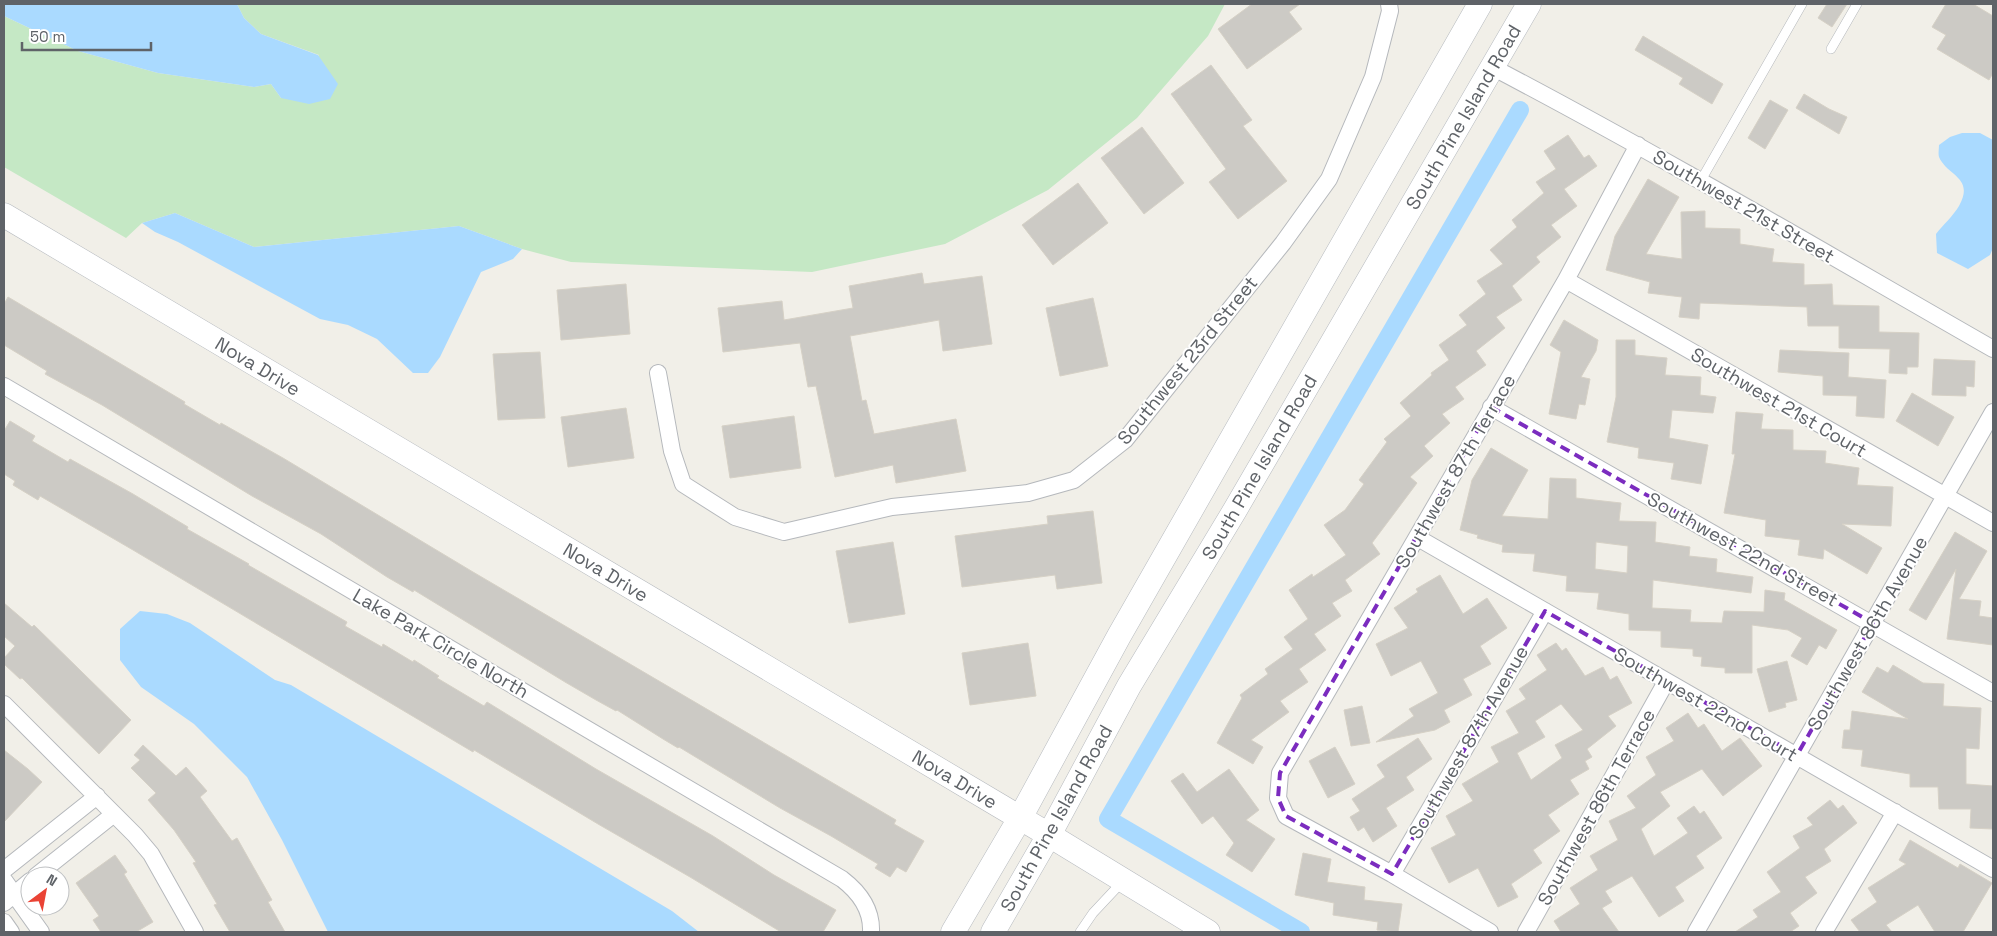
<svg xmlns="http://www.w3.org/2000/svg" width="1997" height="936" viewBox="0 0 1997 936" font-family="'Space Grotesk',sans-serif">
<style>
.green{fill:#c5e8c5}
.water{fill:#aadaff}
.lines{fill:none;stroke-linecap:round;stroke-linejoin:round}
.canal{stroke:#aadaff;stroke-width:18}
.building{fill:#cccac5;stroke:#d6d1c6;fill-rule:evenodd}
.lane-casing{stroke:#b5b8bc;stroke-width:10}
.street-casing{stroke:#b5b8bc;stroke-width:18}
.secondary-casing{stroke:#b6babf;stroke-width:25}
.lane{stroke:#fff;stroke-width:9}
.street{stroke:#fff;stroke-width:16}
.secondary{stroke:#fff;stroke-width:24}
.marked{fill:none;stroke:#7b2cbf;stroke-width:4;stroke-dasharray:10 6;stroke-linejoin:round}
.labels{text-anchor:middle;stroke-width:4;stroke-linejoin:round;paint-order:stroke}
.street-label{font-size:19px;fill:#5f6368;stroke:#fff}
</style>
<rect width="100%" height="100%" fill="#f1efe8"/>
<!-- green -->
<path class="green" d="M237,4H1225L1208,36L1137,118L1048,190L945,244L812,272L571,262L522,249L459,226L254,247L175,213L142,223L126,238L4,167V16L78,51L158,73L254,87L271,84L281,98L319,55L261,34L244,18Z"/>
<!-- water -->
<path class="water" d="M4,4H237L244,18L261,34L318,55L338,84L330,99L309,104L281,98L271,84L254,87L158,73L78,51L4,16Z
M1962,133H1980L1993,140V248L1990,255L1968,269L1937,253L1936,234C1943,225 1953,216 1959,206C1975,177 1947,176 1939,157C1938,153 1939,149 1939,145L1950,137Z
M175,213L254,247L459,226L522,249L513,259L481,272L440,357L428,373H413L377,339L348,325L320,319L178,242L155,232L142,223Z
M140,611L167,614L190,623L275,680L291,685L672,911L699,932H328L282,840L247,777L194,724L141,687L120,660V629Z"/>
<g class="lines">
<!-- canal -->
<path class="canal" d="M1301,932L1108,819L1520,110"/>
</g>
<!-- building -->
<path class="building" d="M1252,4H1300L1289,12L1302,29L1247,69L1218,29Z
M1827,4H1847L1832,27L1818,18Z
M1946,4H1973L1993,16V73L1989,80L1937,49L1946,35L1932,27Z
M1643,36L1723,84L1712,104L1679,84L1683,78L1635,50Z
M1211,65L1252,120L1243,126L1287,181L1238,219L1209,182L1226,169L1171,94Z
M1804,94L1829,109L1847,117L1839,134L1796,108Z
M1770,100L1788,110L1765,149L1748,138Z
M1142,127L1184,183L1144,214L1101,158Z
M1568,135L1584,158L1589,155L1597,166L1564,189L1577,206L1551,225L1561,237L1536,257L1540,262L1512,286L1522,300L1496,317L1505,328L1476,351L1486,365L1455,387L1464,399L1442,414L1450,423L1424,446L1433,456L1410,477L1417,483L1372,543L1380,554L1345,580L1352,591L1332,603L1341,616L1314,634L1326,650L1299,669L1308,682L1280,701L1289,712L1251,740L1263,747L1253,764L1217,743L1242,698L1240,695L1268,674L1265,669L1293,649L1284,637L1308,619L1289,590L1312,574L1313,577L1346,555L1324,525L1345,510L1364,484L1359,480L1387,442L1384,439L1411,416L1400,403L1432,375L1431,373L1449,360L1439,345L1467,325L1459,315L1486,294L1477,281L1503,264L1490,250L1517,227L1512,220L1544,193L1536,182L1556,169L1544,151Z
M1648,179L1679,197L1646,254L1682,259L1681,212L1705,211V228L1740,229V244L1774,249L1772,262L1804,264V285L1832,284L1833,305L1879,306V332L1919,333L1918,367H1907V374L1889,373L1890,349L1839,348V326H1808L1807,307L1700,303L1699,319L1679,317L1682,297L1648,293L1650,282L1606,270L1615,236Z
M1078,183L1108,223L1053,265L1022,225Z
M922,273L924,284L982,276L992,344L943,351L939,320L850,336L862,401L866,400L874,434L956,419L966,471L896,483L893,465L835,477L816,386L808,387L800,343L723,352L718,308L782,301L784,320L853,308L849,286Z
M626,284L630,334L561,340L557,290Z
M8,297L185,402L184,404L220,425L221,423L283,458L473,572L896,820L894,824L924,841L906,872L897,867L890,877L875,868L878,864L831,836L780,808L679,747L678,748L663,739L617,710L616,711L596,700L565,682L414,590L413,592L387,577L321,534L252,496L102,405L45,374L47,371L4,345V304Z
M1093,298L1108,366L1060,376L1046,308Z
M1564,320L1598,340L1596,351L1581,377L1590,379L1585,405L1579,404L1576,419L1549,414L1561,352L1550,345Z
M1616,340H1635V355L1667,358L1665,375L1701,377L1700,395L1716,397L1713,413L1672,410L1669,438L1708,445L1701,484L1671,479L1674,463L1638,458L1639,448L1607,442L1616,397Z
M1780,350L1849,353L1848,377L1886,380L1884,418L1856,416L1857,396L1823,395V376L1778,372Z
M540,352L545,418L498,420L493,354Z
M1934,359L1975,361L1974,387L1966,386V396L1932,395Z
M1912,393L1954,417L1938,446L1896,421Z
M626,408L634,458L568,467L561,417Z
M1736,412L1763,414L1761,429L1793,430V450L1826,451L1825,463L1859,468L1857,485L1893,487L1891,526L1842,524L1882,548L1867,574L1824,549L1823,559L1798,555L1800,540L1765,536L1766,520L1724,513L1735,454H1732Z
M794,416L801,468L730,478L722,426Z
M10,421L35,436L32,441L68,462L70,459L133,494L188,527L187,529L249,564L248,565L347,622L345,626L382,647L383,644L413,662L414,660L439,676L437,678L484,706L487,702L596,769L713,836L774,875L836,910L823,932H781L690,877L598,824L474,750L473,752L133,550L40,496L38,500L13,485L15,481L4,474V431Z
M1491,448L1528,470L1502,516L1548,519L1550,478L1576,479V498L1621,503L1619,521L1656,522L1655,542L1690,547L1689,556L1717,559L1716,572L1753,577L1751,593L1653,580L1652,608L1691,610L1690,622L1722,623L1724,611L1764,612L1765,590L1785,593L1784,600L1837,630L1826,649L1819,645L1807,665L1791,656L1802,638L1788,630L1752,625V673H1725V668L1701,666L1702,657L1693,656V649L1661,647V631L1629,630V614L1597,609L1599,593L1566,591L1567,576L1533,571L1535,554L1502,552L1503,545L1477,538L1478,535L1460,530L1472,480ZM1596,542L1628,546L1627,573L1595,569Z
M1093,511L1102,583L1057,589L1055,575L962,587L955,536L1048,524L1047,516Z
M1955,532L1987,551L1959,599L1981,601L1979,616L1993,618V645L1947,639L1956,569L1926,620L1909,610Z
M893,542L905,614L849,623L836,551Z
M1440,575L1463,614L1487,598L1507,628L1480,646L1491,664L1463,679L1472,695L1444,710L1450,722L1435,730L1376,742L1414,716L1409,709L1438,693L1421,661L1391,676L1376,644L1408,628L1394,608L1418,592L1416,589Z
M4,603L32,627L34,625L131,720L99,754L22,678L20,679L4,664V658L15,646L4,636Z
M1028,643L1036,696L970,705L962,653Z
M1556,643L1562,651L1566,648L1585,676L1603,667L1610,680L1617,676L1632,703L1608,716L1616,726L1587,749L1592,757L1585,761L1589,769L1570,780L1579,794L1548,815L1560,831L1533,850L1542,863L1511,884L1518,897L1498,907L1478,868L1449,883L1431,848L1456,835L1446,816L1473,801L1462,784L1499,762L1491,747L1519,733L1506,711L1526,699L1519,689L1547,670L1537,655ZM1561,704L1583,730L1555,745L1562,758L1531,780L1517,753L1545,737L1535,721Z
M1787,661L1797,700L1785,703L1786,707L1769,712L1757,669Z
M1893,665L1923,683L1944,684L1943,706L1981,708L1979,749L1966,748V784L1993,786V829L1970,828L1971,809H1939L1938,787H1910V774L1861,766L1863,750L1842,748L1844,730H1850L1852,711L1908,719L1862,692L1877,667L1888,673Z
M1362,706L1370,743L1351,746L1344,710Z
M1688,713L1698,728L1704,724L1722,751L1740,738L1762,766L1723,796L1702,769L1660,792L1670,806L1641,829L1654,856L1688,833L1677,818L1694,806L1700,814L1704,811L1722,838L1696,856L1704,868L1675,887L1684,901L1659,917L1632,876L1605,891L1612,902L1602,908L1619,932H1561L1554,921L1580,904L1570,888L1598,870L1590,856L1618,840L1609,821L1636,808L1627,796L1656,775L1646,757L1674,741L1666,728Z
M1418,738L1432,759L1406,777L1414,790L1386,808L1397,826L1373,842L1364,827L1358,831L1350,817L1360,811L1352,799L1385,777L1377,765Z
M143,745L176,776L186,767L207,791L200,797L232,841L237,838L272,900L268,902L285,932H230L214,905L217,904L193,863L196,862L174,830L148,800L156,793L131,768L140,760L134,755Z
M1335,747L1355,784L1328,798L1309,761Z
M4,750L28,769L42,782L4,822Z
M1229,769L1259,810L1246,820L1275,839L1252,872L1226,855L1234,843L1213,816L1202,824L1171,781L1183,773L1197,792Z
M1830,800L1838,809L1843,805L1857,823L1824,849L1831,861L1805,877L1817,893L1790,913L1799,926L1790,932H1735L1758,917L1753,910L1781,892L1767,872L1800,848L1793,836L1813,825L1807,818Z
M1910,840L1958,868L1960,864L1992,883L1963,932H1935L1918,905L1886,925L1892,932H1860L1851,920L1877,902L1868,888L1906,864L1899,860Z
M1303,853L1331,859L1327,882L1365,887L1364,900L1402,904L1398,932L1377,930L1378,922L1333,915L1334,903L1295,895Z
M115,855L127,872L124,874L153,922L136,932H101L93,920L99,916L76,883Z"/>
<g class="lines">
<defs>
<path id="lane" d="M1831,49L1857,4
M1700,182L1802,4
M1080,932L1093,913L1123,881"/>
<path id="street" d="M1492,67C1662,156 1827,254 1993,349
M1566,280L1993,523
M658,373L672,451L683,484L735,517L784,532L892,507L1028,493L1074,480L1125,440L1283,243L1329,179L1373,77L1390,11L1389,4
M4,386L842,879C859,892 872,910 871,932
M1491,407L1993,693
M1418,538L1993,869
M4,704L135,835L151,854L195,932
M4,870L97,796
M1392,874L1545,611
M36,876L114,814
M4,880L41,932
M4,903L30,881
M4,922L11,932
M1490,932L1392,874L1286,816L1278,798L1280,773L1566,280L1638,145
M1526,932L1666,682
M1696,932L1993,412
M1824,932L1895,812"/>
<path id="secondary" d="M4,215L1049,835L1208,932
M953,932L1020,818L1119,636L1480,4
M993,932L1049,835L1129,686L1235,510L1529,4"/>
</defs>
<!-- lane casing -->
<use href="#lane" class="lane-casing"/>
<!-- street casing -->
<use href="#street" class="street-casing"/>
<!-- secondary casing -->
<use href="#secondary" class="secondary-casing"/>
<!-- lane -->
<use href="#lane" class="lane"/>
<!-- street -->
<use href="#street" class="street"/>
<!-- secondary -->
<use href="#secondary" class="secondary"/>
</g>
<!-- marked area -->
<path class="marked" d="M1491,407L1873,623L1797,755L1545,611L1392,874L1286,816L1278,798L1280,773Z"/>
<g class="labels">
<!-- street labels -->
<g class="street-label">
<text transform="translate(1463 117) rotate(-60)" y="7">South Pine Island Road</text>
<text transform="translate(1744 206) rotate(30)" y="7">Southwest 21st Street</text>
<text transform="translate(1187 360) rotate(-51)" y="7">Southwest 23rd Street</text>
<text transform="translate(258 366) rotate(31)" y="7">Nova Drive</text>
<text transform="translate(1779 402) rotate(30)" y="7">Southwest 21st Court</text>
<text transform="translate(1259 467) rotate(-60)" y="7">South Pine Island Road</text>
<text transform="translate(1455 471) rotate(-60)" y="7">Southwest 87th Terrace</text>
<text transform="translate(1743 549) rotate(29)" y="7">Southwest 22nd Street</text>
<text transform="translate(606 572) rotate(31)" y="7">Nova Drive</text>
<text transform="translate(1867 633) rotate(-60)" y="7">Southwest 86th Avenue</text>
<text transform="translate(441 643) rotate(30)" y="7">Lake Park Circle North</text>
<text transform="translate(1706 704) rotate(30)" y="7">Southwest 22nd Court</text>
<text transform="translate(1468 742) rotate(-60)" y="7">Southwest 87th Avenue</text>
<text transform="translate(955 779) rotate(31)" y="7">Nova Drive</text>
<text transform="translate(1596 807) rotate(-61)" y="7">Southwest 86th Terrace</text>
<text transform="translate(1056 818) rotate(-61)" y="7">South Pine Island Road</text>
</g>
</g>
<!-- border -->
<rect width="1997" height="936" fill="none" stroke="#5f6368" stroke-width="10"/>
<!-- north arrow -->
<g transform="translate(45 891) rotate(32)"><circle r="24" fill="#ffffff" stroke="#bfc1c3"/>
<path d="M0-4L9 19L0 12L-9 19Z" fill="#ea4335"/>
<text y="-8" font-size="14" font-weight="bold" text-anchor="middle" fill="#5f6368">N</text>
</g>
<!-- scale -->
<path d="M22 42v8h129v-8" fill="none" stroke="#5f6368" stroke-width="2.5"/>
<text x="30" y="42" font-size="15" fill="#5f6368" stroke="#ffffff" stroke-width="4" paint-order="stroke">50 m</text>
</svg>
